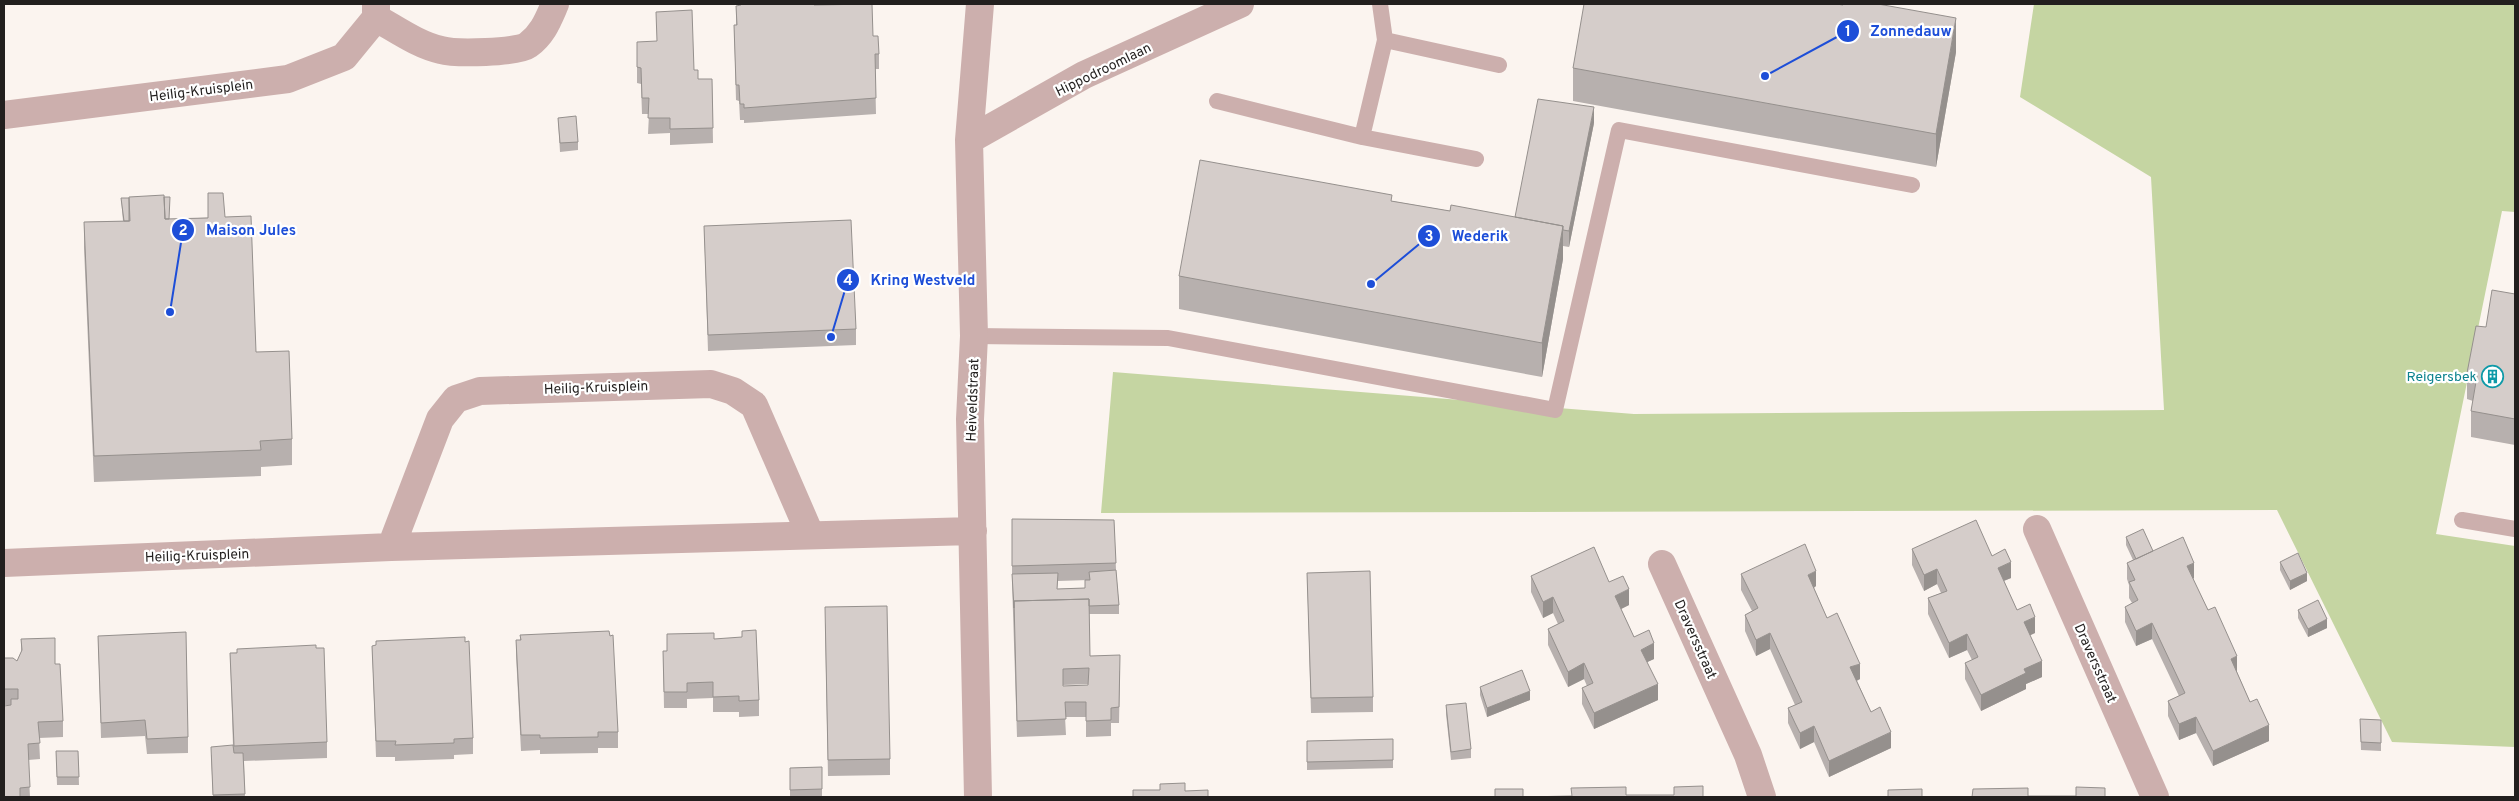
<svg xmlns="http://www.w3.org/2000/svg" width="2519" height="801" viewBox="0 0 2519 801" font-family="Overpass,sans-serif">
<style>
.green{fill:#c5d5a2}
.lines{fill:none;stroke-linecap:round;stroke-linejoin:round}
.lane{stroke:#ccafad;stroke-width:16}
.street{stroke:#ccafad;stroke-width:28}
.wall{fill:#b7b0ae;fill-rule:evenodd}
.shaded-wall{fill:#95908d}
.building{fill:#d5cdca;stroke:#95908d;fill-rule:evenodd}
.labels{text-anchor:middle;stroke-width:4.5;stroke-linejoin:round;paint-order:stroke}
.street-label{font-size:14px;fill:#221f1e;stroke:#fff}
.culture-label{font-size:14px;fill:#0d838f;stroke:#fff;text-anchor:end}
.leader{fill:none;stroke:#1d4ed8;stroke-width:2}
.callout-dot{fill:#1d4ed8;stroke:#fff;stroke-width:2}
.mark-label{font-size:15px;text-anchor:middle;font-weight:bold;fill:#fff}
.callout-label{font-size:15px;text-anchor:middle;font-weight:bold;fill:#1d4ed8;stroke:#fff;stroke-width:4.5;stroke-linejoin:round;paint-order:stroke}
</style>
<rect width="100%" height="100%" fill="#fbf4ef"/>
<!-- green -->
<path class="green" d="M2034,4H2515V212L2502,211L2436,534L2515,546V747L2392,742L2277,510L1101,513L1113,372L1634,414L2164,410L2151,177L2020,97Z"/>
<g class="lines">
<!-- lane -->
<path class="lane" d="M1380,4L1385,40L1499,65
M1385,40L1362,137L1476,159
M1217,101L1362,137
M974,336L1168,338L1555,410L1619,130L1912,185
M2462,520L2515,529"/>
<!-- street -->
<path class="street" d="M376,18C396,29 418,45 441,50C455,54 517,53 528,45C543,34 548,20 555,4
M4,115L288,79L344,57L376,18V4
M969,140L1084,75L1240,4
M2037,529L2155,797
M391,547L440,419L456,399L480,391L711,384L733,391L754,405L810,534
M4,563L391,547L973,531
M1662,564L1748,755L1762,797
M978,797L970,419L974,336L969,140L980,4"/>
</g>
<!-- wall -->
<path class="wall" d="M814,5L873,36L879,54V69H875L876,114L744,123V120H740L739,101L736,100L734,25H736V6Z
M637,42L694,70L698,79H712L713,143L670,145V133L648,134L649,114H642L641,84L637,83Z
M1956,52L1936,167L1573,101V68Z
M558,118L578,142V150L560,152Z
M1594,123L1569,247L1563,246V259L1542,377L1179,309V276L1392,201L1450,211L1515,217Z
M121,198L170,219L225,217L256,352L292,439V465L261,467V476L94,482L84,248V222L123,221Z
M704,226L856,329V345L708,351Z
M2515,294V445L2471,437V411L2473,401L2467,399V373L2486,327Z
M1012,519L1114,520L1116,570L1119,605V614H1089L1090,656L1120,671L1119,723H1111V736L1086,737V717H1065L1066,735L1017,737L1012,582ZM1089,580L1085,588L1057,589L1058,581ZM1088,684V685L1063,686V685Z
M2126,537L2153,551L2194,578L2193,579L2208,610L2237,672L2250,702L2269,741L2213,766L2196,733L2179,740L2168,716V701L2179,696L2152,639L2136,646L2125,622V607L2132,603L2129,598V585L2127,579V563L2133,560L2126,545Z
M1912,549L1992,556L2011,578L2004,581L2017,610L2035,633L2030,635L2042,677L2026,684V689L1981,711L1965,679V663L1972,660L1967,650L1949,658L1928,614V598L1941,593L1937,584L1924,591L1912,565Z
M2280,562L2307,581L2290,590L2280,570Z
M1307,573L1373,697V712L1311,713Z
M1741,574L1816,586L1814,588L1827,618L1860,679L1857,681L1871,712L1891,748L1829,777L1814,742L1800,749L1788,723V708L1795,705L1770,649L1756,656L1745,631V615L1752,611L1741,590Z
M1531,576L1609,582L1629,605L1621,609L1634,637L1654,659L1647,662L1658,700L1594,729L1582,704V688L1587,686L1584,679L1568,687L1548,645V629L1558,624L1553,613L1543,618L1531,592Z
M2298,610L2327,628L2308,637L2298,618Z
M825,623L890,759V775L828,776Z
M667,634L714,639L759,700V716L739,717V712H713V698L687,699V708H664L663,651H667Z
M520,635L618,732V748H598V753L540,754V750L521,751L516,655V640H520Z
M98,636L188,737V753L147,754L145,736L101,738Z
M21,639L55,664L63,721V737L39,738L40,759L28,760L30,797H4L11,705H4V658L17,661L21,652Z
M372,646L473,738V754L454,755V759L395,761V757H376Z
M316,648L327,742V758L244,761L245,797H213L211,755L233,746L230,653Z
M1480,687L1530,700L1487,717L1480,695Z
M1446,705L1471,749V758L1451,760L1446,714Z
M2360,719L2381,720V751L2361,750Z
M1393,739V768L1307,770V741Z
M56,751H78L79,785H57Z
M822,767V797H790V768Z"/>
<!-- shaded-wall -->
<path class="shaded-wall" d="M1956,18V52L1936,167V134Z
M1594,107V123L1569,247V231Z
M1563,226V259L1542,377V343Z
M2011,562V578L1998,583V568Z
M2194,563V578L2187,582V566Z
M1937,569V584L1924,591V575Z
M1816,571V586L1808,591V575Z
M2307,573V581L2290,590V581Z
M1629,589V605L1615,612V596Z
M1553,597V613L1543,618V602Z
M2035,617V633L2024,638V622Z
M2327,619V628L2308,637V629Z
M2152,623V639L2136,646V631Z
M1770,633V649L1756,656V640Z
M1967,634V650L1949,658V643Z
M1654,643V659L1641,665V650Z
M2237,656V672L2231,675V659Z
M2042,661V677L2026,684V689L1981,711V695L2024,669Z
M1584,663V679L1568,687V672Z
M1860,664V679L1850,683V667Z
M1658,684V700L1594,729V713Z
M1530,691V700L1487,717V708Z
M2196,717V733L2179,740V724Z
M2269,725V741L2213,766V751Z
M1814,726V742L1800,749V733Z
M1891,732V748L1829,777V761Z"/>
<!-- building -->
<path class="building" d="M741,4H814V5L872,4L873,36H878L879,54H875L876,98L744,108V104H740L739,85H736L734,25H737L736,6L741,5Z
M1584,4H1836L1843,5V4H1878L1956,18L1936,134L1573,68Z
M692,10L694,70H698V79H712L713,128L670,129V118H648L649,98H642L641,68L637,67V42L657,41L656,12Z
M1538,99L1594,107L1569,231L1563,230V226L1515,217Z
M576,116L578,142L560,143L558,118Z
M1200,160L1392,195L1391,201L1450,211L1451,205L1563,226L1542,343L1179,276Z
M208,193H223L225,217L251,216L256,352L289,351L292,439L260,441L261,450L94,456L84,222L130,221L129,197L164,195L165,219L208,218Z
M164,197H170L169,219H165Z
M121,198H129V221H124Z
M851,220L856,329L708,335L704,226Z
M2492,290L2515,294V419L2471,411L2477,376L2467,373L2476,326L2486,327Z
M1012,519L1114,520L1116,563L1012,566Z
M1976,520L1992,556L2005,549L2011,562L1998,568L2017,610L2030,604L2035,617L2024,622L2042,661L2024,669L2026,673L1981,695L1965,663L1978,657L1967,634L1949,643L1928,598L1947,591L1937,569L1924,575L1912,549Z
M2143,529L2153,551L2136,559L2126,537Z
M2183,537L2194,563L2187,566L2208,610L2215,607L2237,656L2231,659L2250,702L2257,699L2269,725L2213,751L2196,717L2179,724L2168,701L2185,693L2152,623L2136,631L2125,607L2138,600L2129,582L2135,580L2127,563Z
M1805,544L1816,571L1808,575L1827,618L1837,613L1860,664L1850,667L1871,712L1880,707L1891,732L1829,761L1814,726L1800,733L1795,723L1788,708L1802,702L1770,633L1756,640L1745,615L1758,608L1741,574Z
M1594,547L1609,582L1623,576L1629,589L1615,596L1634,637L1649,630L1654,643L1641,650L1658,684L1594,713L1582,688L1593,683L1584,663L1568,672L1548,629L1564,621L1553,597L1543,602L1531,576Z
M2298,553L2307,573L2290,581L2280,562Z
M1116,570L1119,605L1089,606V599L1014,601V608L1012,574L1058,573L1057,589L1085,588V580H1090L1089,572Z
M1370,571L1373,697L1311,698L1307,573Z
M1089,599L1090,656L1120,655L1119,707L1111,708V720L1086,721V702H1065L1066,719L1017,721L1014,601ZM1089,668L1088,685L1063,686V669Z
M2318,600L2327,619L2308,629L2298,610Z
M887,606L890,759L828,760L825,607Z
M756,630L759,700L739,701V696L713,697V682L687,683V692H664L663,651H667V634L714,633V639L742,637V631Z
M609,631L610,636L613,635L618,732H598V737L540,738V735H521L516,640H521L520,635Z
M186,632L188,737L147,739L145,720L101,723L98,636Z
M465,637V642L469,641L473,738L454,739V743L395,745L396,741H376L372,646L376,645V641Z
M55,638V664H60L63,721L38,722L40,743L28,744L30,787L20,788V797H4V706L11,705V699H18V689H4V658H13L17,661L22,650L21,639Z
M316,645V648H324L327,742L234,746L230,653H237V649Z
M1522,670L1530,691L1487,708L1480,687Z
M1466,703L1471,749L1451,752L1446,705Z
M2360,719L2381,720V743L2361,742Z
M1393,739V760L1307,762V741Z
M233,745L234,753H243L245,794L213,795L211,747Z
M56,751H78L79,777H57Z
M822,767V789L790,790V768Z
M1185,783V791L1208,790V797H1133V790H1160V784Z
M1703,786V797H1495V789H1523V797L1572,796L1571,788L1626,787V795H1674V787Z
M2076,787L2105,788V797H1963H1972L1973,789L2028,788V796H2076Z
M1922,789V797H1888V790Z"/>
<!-- icons -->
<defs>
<symbol id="building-ring" viewBox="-11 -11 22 22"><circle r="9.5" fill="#fff" stroke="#0f9aa8" stroke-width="1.5"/><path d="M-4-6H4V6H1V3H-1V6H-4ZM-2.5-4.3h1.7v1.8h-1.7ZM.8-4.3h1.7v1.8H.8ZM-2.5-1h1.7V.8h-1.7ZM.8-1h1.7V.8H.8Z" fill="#0f9aa8"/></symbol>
</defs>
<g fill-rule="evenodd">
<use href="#building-ring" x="2480" y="364" width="25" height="25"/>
</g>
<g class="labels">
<!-- street labels -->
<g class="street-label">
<text transform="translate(1103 69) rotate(-26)" y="5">Hippodroomlaan</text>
<text transform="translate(201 90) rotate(-7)" y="5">Heilig-Kruisplein</text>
<text transform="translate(596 387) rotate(-2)" y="5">Heilig-Kruisplein</text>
<text transform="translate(972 400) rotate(-88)" y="5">Heiveldstraat</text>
<text transform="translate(197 555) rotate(-2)" y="5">Heilig-Kruisplein</text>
<text transform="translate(1696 639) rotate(66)" y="5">Draversstraat</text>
<text transform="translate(2096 663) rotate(66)" y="5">Draversstraat</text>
</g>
<!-- culture labels -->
<g class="culture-label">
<text x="2477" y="381">Reigersbek</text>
</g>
</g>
<!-- callouts -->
<path class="leader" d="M1765 76L1848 31M170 312L183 230M1371 284L1429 236M831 337L848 280"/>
<g class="callout-dot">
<circle cx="1765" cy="76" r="5"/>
<circle cx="170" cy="312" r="5"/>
<circle cx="1371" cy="284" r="5"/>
<circle cx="831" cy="337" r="5"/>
<circle cx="1848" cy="31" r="12"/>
<circle cx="183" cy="230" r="12"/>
<circle cx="1429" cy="236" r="12"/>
<circle cx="848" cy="280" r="12"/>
</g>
<g class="mark-label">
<text x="1848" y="36">1</text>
<text x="183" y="235">2</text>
<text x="1429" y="241">3</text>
<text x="848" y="285">4</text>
</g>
<g class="callout-label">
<text x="1911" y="36">Zonnedauw</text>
<text x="251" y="235">Maison Jules</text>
<text x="1480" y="241">Wederik</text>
<text x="923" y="285">Kring Westveld</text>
</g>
<!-- border -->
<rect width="2519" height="801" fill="none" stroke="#221f1e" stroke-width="10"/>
</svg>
